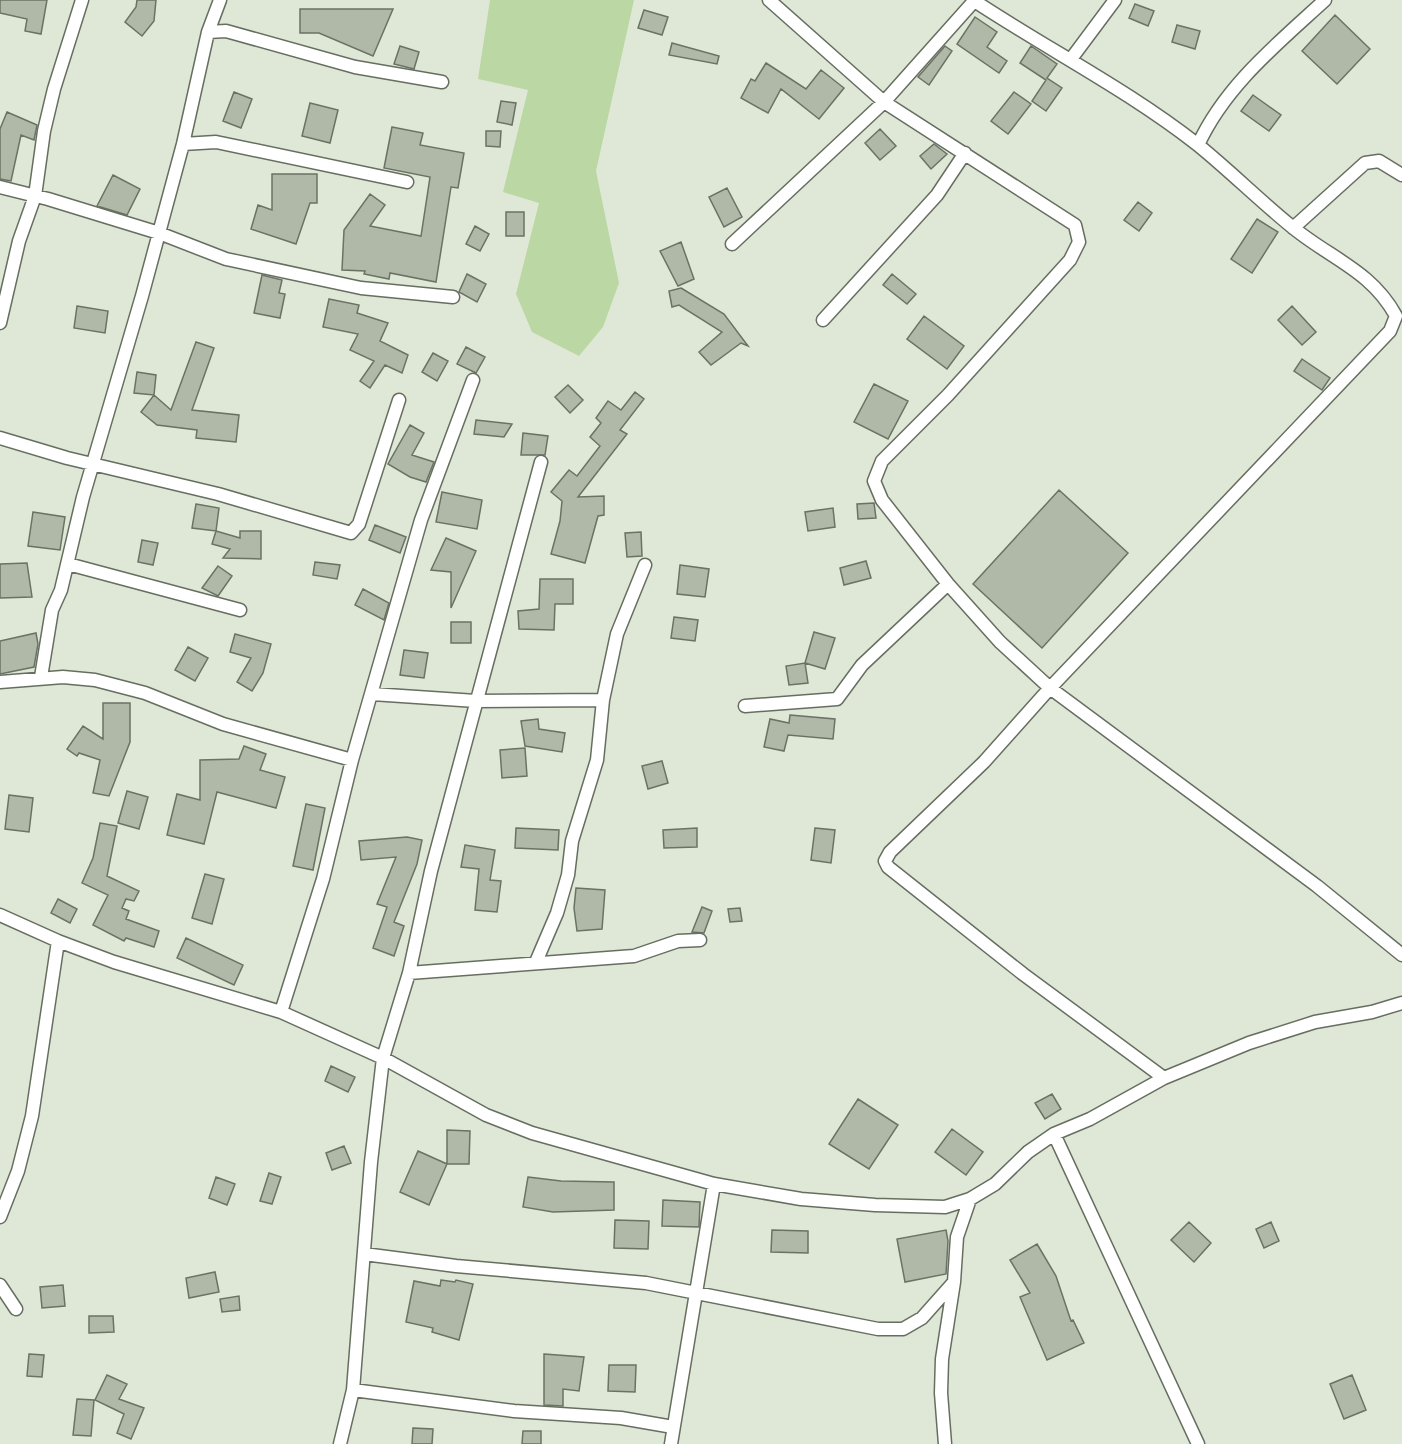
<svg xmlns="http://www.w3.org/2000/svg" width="1402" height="1444" viewBox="0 0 1402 1444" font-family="Merriweather,serif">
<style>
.green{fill:#bbd7a3}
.building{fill:#b0b9a8;stroke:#6a7264;stroke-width:1.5}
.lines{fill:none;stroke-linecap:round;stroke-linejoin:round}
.minor-casing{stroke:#666e60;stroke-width:15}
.minor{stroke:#fff;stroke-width:12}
</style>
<rect width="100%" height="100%" fill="#dfe8d7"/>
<!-- green -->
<path class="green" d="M490,0H634L596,171L619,283L603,327L579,356L532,332L516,294L539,203L503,192L528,90L478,79Z"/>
<!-- building -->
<path class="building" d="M0,0H47L41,34L25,31L27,19L0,13Z
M137,0H156L154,21L142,36L125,22L136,7Z
M1135,4L1154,11L1148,26L1129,18Z
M300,9H393L373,56L319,33H300Z
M644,10L668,17L662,35L638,28Z
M1335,15L1370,49L1337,84L1302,51Z
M975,17L997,32L987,47L1007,61L999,73L957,44Z
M1177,25L1200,31L1195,49L1172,42Z
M672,43L719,56L717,64L669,55Z
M400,46L419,52L414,69L394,64Z
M945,46L952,51L929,85L918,77Z
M1031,46L1057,64L1047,78L1062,88L1046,111L1032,101L1046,80L1020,63Z
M766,63L806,89L821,70L844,88L819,119L781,89L768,113L741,98L751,79L755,81Z
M234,92L252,99L241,128L223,121Z
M1014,92L1031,104L1008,134L991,121Z
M1253,95L1281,115L1269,131L1241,111Z
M501,101L516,103L512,125L497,122Z
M310,103L338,110L330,143L302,136Z
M7,112L37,125L34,140L21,135L11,181L0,179V129Z
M392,127L423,133L420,145L464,153L458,188L451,187L436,282L390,273L389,279L364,274L365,271L342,270L344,230L370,194L385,205L370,226L421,236L430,177L384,168Z
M880,129L896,146L880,160L865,143Z
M486,131H501L500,147L486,146Z
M934,144L947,154L931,169L920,156Z
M272,174H317V203H310L296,244L251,229L258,205L272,210Z
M113,175L140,189L127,215L97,206Z
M727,188L742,217L724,227L709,197Z
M1138,202L1152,213L1139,231L1124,220Z
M506,212H524V236H506Z
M1257,219L1278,232L1252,273L1231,259Z
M475,226L489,234L480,251L466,244Z
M681,242L694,279L678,286L660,251Z
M467,274L486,284L477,302L459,292Z
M892,274L916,294L907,304L883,285Z
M262,275L282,280L279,293L285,294L280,318L254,313Z
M681,288L724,314L748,346L741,343L711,365L699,352L722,332L679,305L672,307L669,291Z
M329,299L359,305L357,313L388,323L380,341L408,355L402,373L385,365L370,388L360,381L374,361L350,350L358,334L323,327Z
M77,306L108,311L105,333L74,328Z
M1292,306L1316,332L1302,345L1278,320Z
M924,316L964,346L947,369L907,339Z
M196,342L214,348L192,410L239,415L236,442L196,438L197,430L157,425L141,412L154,395L171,410Z
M466,347L485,357L476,373L457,364Z
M433,353L448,361L437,381L422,372Z
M1302,359L1330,378L1322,390L1294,371Z
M137,372L156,375L154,395L134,393Z
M874,384L908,401L888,439L854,422Z
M568,385L583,400L570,413L555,397Z
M635,392L644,399L620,430L627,434L578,497L604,496V515L598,516L585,563L551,554L560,521L562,501L551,492L569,470L577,476L600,446L590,437L601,423L596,418L608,401L621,410Z
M476,420L512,424L504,437L474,434Z
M410,425L424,433L412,455L434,462L426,482L410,477L388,464Z
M523,433L548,436L545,455H521Z
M1059,490L1128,553L1042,648L973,584Z
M442,492L482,500L477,529L436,522Z
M874,503L876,518L858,519L857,504Z
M196,504L219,508L216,531L192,528Z
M833,508L835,527L808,531L805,512Z
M33,512L65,517L60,550L28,546Z
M375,525L406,537L400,553L369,540Z
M216,531L240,538V531H261V559L223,558L230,549L212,544Z
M641,532L642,556L627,557L625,533Z
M446,538L476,551L451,608V572L431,570Z
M142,540L158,543L153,565L138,562Z
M866,561L871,578L844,585L840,568Z
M315,562L340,565L337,579L313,575Z
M27,563L32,597L0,598V564Z
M680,565L709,569L705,597L677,594Z
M218,566L232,576L218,596L202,588Z
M540,579H573V604H555L554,630L519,629L518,611L539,609Z
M363,589L389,603L384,620L355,605Z
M674,617L698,620L695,641L671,638Z
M451,622H471V643H451Z
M814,632L835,638L825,669L805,663Z
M36,633L38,644L34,667L0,674V641Z
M235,634L271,644L263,673L252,691L237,682L251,658L230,652Z
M188,647L208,658L195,681L175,670Z
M404,650L428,653L424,678L400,675Z
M805,663L808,683L789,685L786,666Z
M103,703H130V742L109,796L93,793L100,760L79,753L77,756L67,749L83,726L103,739Z
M790,715L835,719L833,739L788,735L784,751L764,747L770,719L789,723Z
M538,719L539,729L565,733L562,752L525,746L521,721Z
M244,746L266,754L260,770L285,777L276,808L217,792L204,844L167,835L177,794L200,800V760L239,759Z
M525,748L527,776L502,778L500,750Z
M662,761L668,783L648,789L642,766Z
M127,791L148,797L139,829L118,823Z
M9,795L33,798L29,832L5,829Z
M306,804L325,808L313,870L293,866Z
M100,823L117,826L107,876L139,891L134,901L126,899L122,908L129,911L126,919L159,931L154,947L126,938L124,941L93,925L108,895L82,883L93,858Z
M516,828L559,830L558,850L515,848Z
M697,828V847L664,848L663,830Z
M815,828L835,830L831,863L811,860Z
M407,837L422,840L417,864L394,922L404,926L394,956L373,948L387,907L377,904L396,857L361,860L359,841Z
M465,845L495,850L490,880L501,881L497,912L475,910L479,869L461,867Z
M205,874L224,879L212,924L192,918Z
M576,888L605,890L602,929L577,931L574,908Z
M58,899L77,909L70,923L51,913Z
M702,907L712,911L704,933L692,932Z
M740,908L742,921L730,922L728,909Z
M186,938L243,965L234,985L177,958Z
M331,1066L355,1077L348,1092L325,1081Z
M1052,1094L1061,1109L1045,1119L1035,1103Z
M858,1099L898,1125L869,1169L829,1144Z
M952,1129L983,1152L966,1175L935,1152Z
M447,1130L470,1131L469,1164H447Z
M344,1146L351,1163L332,1170L326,1153Z
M418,1151L447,1164L429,1205L400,1192Z
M269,1173L281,1177L272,1204L260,1201Z
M216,1177L235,1184L227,1205L209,1198Z
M528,1177L561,1181L614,1182V1210L553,1212L523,1207Z
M663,1200L700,1202L699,1227L662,1226Z
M615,1220L649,1221L648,1249L614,1248Z
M1189,1222L1211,1243L1194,1262L1171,1240Z
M1271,1222L1279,1241L1264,1248L1256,1229Z
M772,1230L808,1231V1253L771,1252Z
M946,1230L948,1241L946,1274L905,1282L897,1239Z
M1037,1244L1056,1276L1071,1321L1073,1320L1084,1343L1047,1360L1020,1297L1030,1293L1010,1260Z
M215,1272L219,1292L189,1298L186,1278Z
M441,1280L455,1282L456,1280L473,1284L459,1340L432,1332L433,1328L406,1322L414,1281L440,1286Z
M63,1285L65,1306L42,1308L40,1287Z
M239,1296L240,1310L222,1312L220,1299Z
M89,1316H113L114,1332L89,1333Z
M29,1354L44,1355L42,1377L27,1376Z
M544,1354L584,1357L579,1391L563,1389V1406L544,1405Z
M609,1365H636L635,1392L608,1391Z
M107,1375L127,1384L119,1399L144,1408L131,1439L117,1433L124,1414L95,1400Z
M1352,1375L1366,1410L1344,1419L1330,1384Z
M77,1399L94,1400L91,1436L73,1435Z
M413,1428L433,1429L432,1444H412Z
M523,1431H541V1444H522Z"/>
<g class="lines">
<defs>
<path id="minor" d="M769,0L884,102L1075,225L1079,242L1070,260L948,395L882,461L874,481L882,500L948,584L1000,642L1050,688L1317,886L1402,955
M973,0C1047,49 1128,90 1198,145C1230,171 1259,200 1291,226C1329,258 1371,270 1396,316L1390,331L1050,688L984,762L890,852L885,861L888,867L1023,974L1164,1078
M208,32L226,31L355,67L442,82
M1071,59L1115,0
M183,144L216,142L407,182
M1198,145C1225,86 1277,44 1325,0
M0,187L48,199L159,233L226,259L361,288L453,297
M1293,228L1365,163L1379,161L1402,175
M732,244L884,102L975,0
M823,320L937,195L965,153
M0,323L19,241L35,196L44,131L54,89L82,0
M0,438L67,458L218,494L351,533L359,524L399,400
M68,564L240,610
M41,677L52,610L61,590L83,497L142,296L183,144L208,32L220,0
M0,682L63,677L95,680L145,693L223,724L352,760
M372,694L476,701L603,700
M745,706L837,699L862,665L948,584
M0,915L58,941L114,962L281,1012L383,1058L486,1115L532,1133L714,1184L801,1199L875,1205L945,1207L970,1199L995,1184L1028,1152L1054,1134L1090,1119L1164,1078L1249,1043L1315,1022L1372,1012L1402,1003
M536,962L557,913L568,875L572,841L597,760L603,700L617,634L645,565
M409,973L634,956L678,941L700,940
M281,1012L323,879L352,760L421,520L473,380
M1054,1134L1198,1444
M0,1217L18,1171L32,1116L58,941
M364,1254L456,1266L646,1283L878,1329H903L922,1318L954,1282
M0,1285L16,1309
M353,1390L514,1411L621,1418L673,1427
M340,1444L353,1390L371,1162L383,1058L409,973L431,871L541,462
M671,1444L714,1184
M945,1444L941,1393L942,1359L954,1282L957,1237L970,1199"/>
</defs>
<!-- minor casing -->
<use href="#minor" class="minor-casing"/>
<!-- minor -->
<use href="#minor" class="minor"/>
</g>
</svg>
